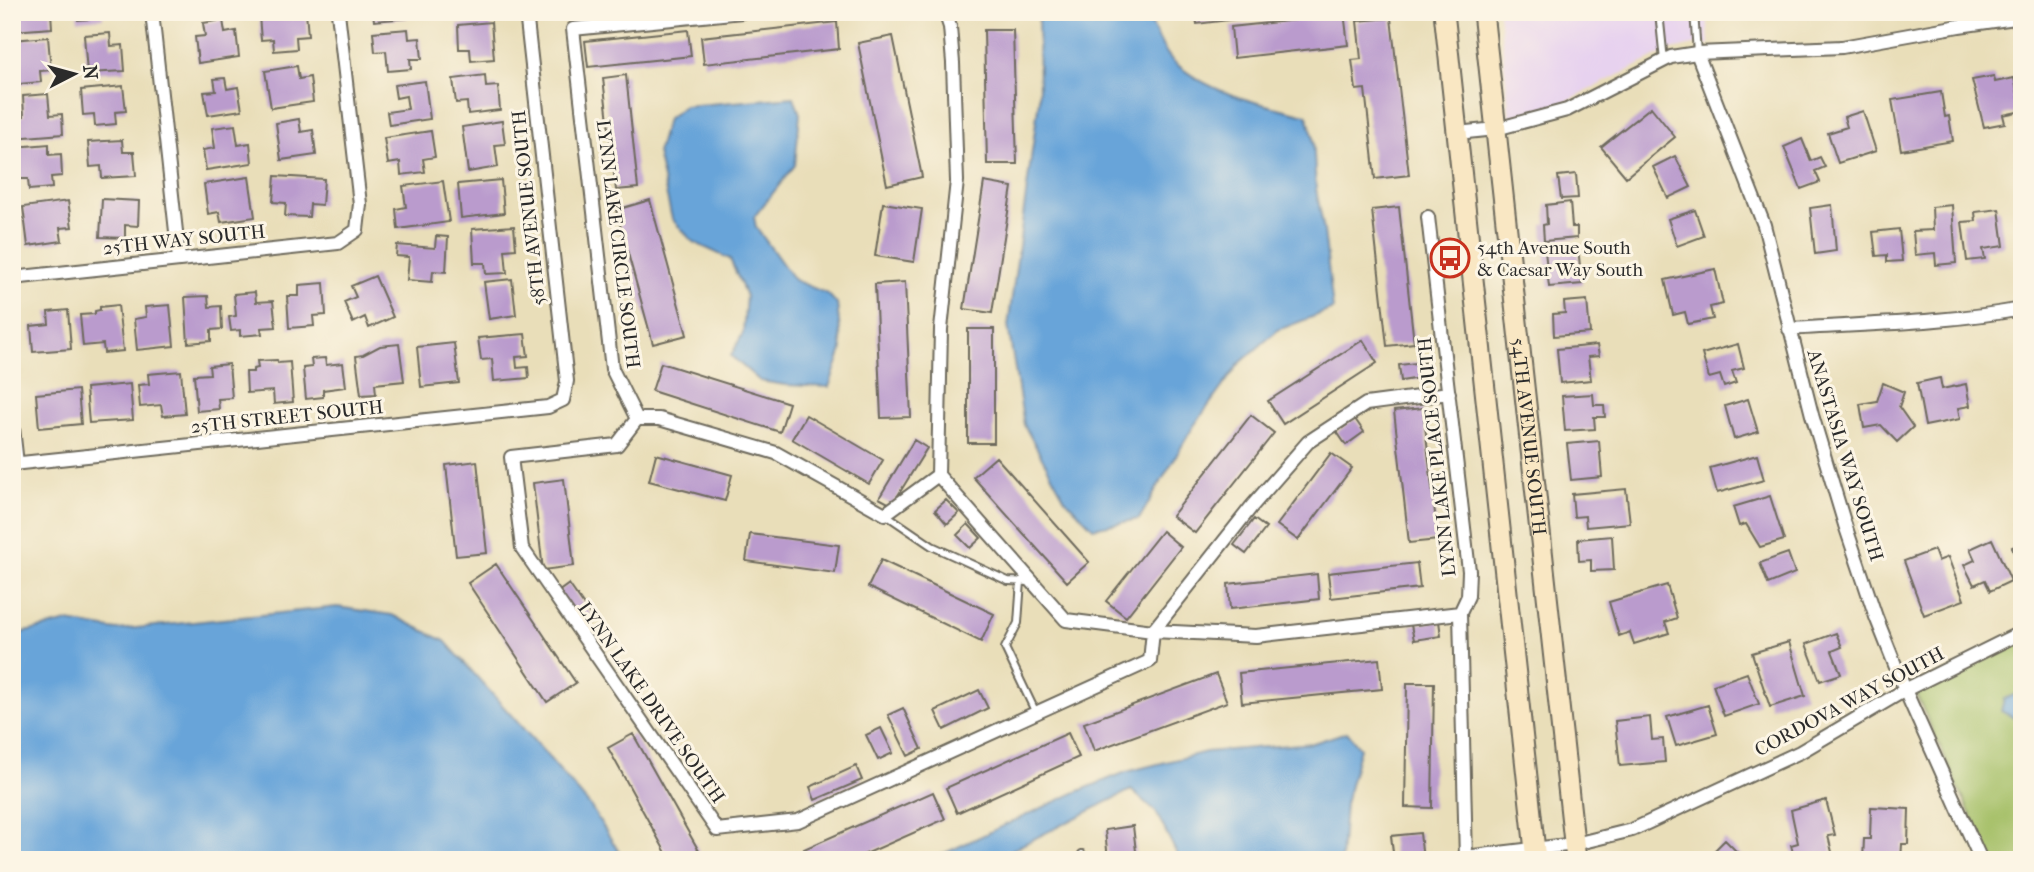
<svg xmlns="http://www.w3.org/2000/svg" width="2034" height="872" viewBox="0 0 2034 872" font-family="'IM FELL French Canon',serif">
<style>
.built{fill:#e7d2ef}
.green{fill:#a4bf66;stroke:#687548;stroke-width:2}
.water{fill:#68a4d9;stroke:#4a6882;stroke-width:2}
.building{fill:#ba9bcd}
.lines{fill:none;stroke-linecap:round;stroke-linejoin:round}
.lane-casing{stroke:#6e6a5d;stroke-width:10}
.street-casing{stroke:#6e6a5d;stroke-width:16}
.secondary-casing{stroke:#6e6a5d;stroke-width:23}
.lane{stroke:#fff;stroke-width:6}
.street{stroke:#fff;stroke-width:12}
.secondary{stroke:#f9e7c3;stroke-width:19}
.labels{text-anchor:middle;stroke-width:6;stroke-linejoin:round;paint-order:stroke}
.street-label{font-size:19px;fill:#2b2b2b;stroke:#fcf5e5}
.poi-label{font-size:19px;fill:#2b2b2b;stroke:#fcf5e5;text-anchor:start}
</style>
<rect width="100%" height="100%" fill="#fcf5e5"/>
<filter id="ink" filterUnits="userSpaceOnUse"><feTurbulence type="fractalNoise" baseFrequency=".0143" numOctaves="2"/><feDisplacementMap in="SourceGraphic" scale="14" xChannelSelector="R" yChannelSelector="G"/><feConvolveMatrix kernelMatrix="1 2 1 2 8 2 1 2 1" color-interpolation-filters="sRGB"/></filter>
<filter id="wash" filterUnits="userSpaceOnUse"><feTurbulence type="fractalNoise" baseFrequency=".00686" numOctaves="4" result="noise"/><feDisplacementMap in="SourceGraphic" scale="28" xChannelSelector="R" yChannelSelector="G"/><feGaussianBlur stdDeviation="1.57" result="paint"/><feColorMatrix in="noise" values="0 0 0 0 0 0 0 0 0 0 0 0 0 0 0 0 0 1.4 0 .05"/><feComposite in="paint" operator="in"/></filter>
<g filter="url(#wash)">
<rect width="100%" height="100%" fill="#e9deb9"/>
<!-- built -->
<path class="built" d="M1499,12H1707L1709,45L1702,43L1667,51L1564,102L1510,117Z"/>
<!-- green -->
<path class="green" d="M2022,641V692L2004,699L2016,719L2022,715V860H1991L1916,694Z"/>
<!-- water -->
<path class="water" d="M1038,12H1147C1151,24 1164,52 1172,60C1208,94 1261,104 1307,115L1313,136L1316,189L1324,231L1333,309L1278,330L1239,364L1193,427L1139,519L1093,528L1065,499L1024,425L1008,326L1039,100Z
M794,97L800,114L795,165L754,217L756,227L794,280L828,294L837,304L842,350L829,387L785,385L760,381L731,356L743,333L746,296L730,259L693,242L672,219L657,153L667,119L684,106Z
M337,607L392,615L445,641L544,752L591,807L624,860H12V635L68,622L117,630Z
M2022,692V715L2016,719L2001,711L2004,699Z
M1347,732L1360,748L1345,804L1341,860H1180L1156,812L1131,790L992,860H930L1074,793L1126,772L1206,752L1313,743Z"/>
<g id="blocks">
<!-- building -->
<path class="building" d="M12,12H51L52,28L12,31Z
M77,12H102L103,18L78,20Z
M306,12L308,36L296,37L297,49L274,51L273,39L261,40L259,16Z
M373,12H408V18L374,21Z
M1195,12H1236L1237,19L1197,24Z
M1316,12H1344L1348,45L1234,58L1231,27L1296,20L1295,15Z
M1391,18L1409,175L1375,179L1365,89L1356,90L1352,60L1361,59L1357,21Z
M223,20L225,33L236,31L239,57L198,63L195,37L205,36L203,23Z
M491,22L494,59L471,61L470,49H459L458,25Z
M837,22L839,49L704,64L701,37Z
M408,29L409,39L420,38L422,59H410L411,69L388,71L386,51L375,52L373,32Z
M688,30L691,56L588,67L585,41Z
M984,30H1013L1017,164H987Z
M110,33L111,46L123,45L125,71L87,73L84,35Z
M893,36L922,177L887,185L858,43Z
M48,37L51,70L40,71L41,82L19,84L17,62L12,63V40Z
M297,66L299,79L310,77L313,102L271,108L265,71Z
M485,75L486,87L498,86L500,110L468,114L467,102L456,103L453,79Z
M626,75L638,188L616,190L603,78Z
M1994,76L1995,82L2014,78L2022,111L2003,115L2005,123L1984,127L1972,80Z
M225,78L227,89L238,87L242,110L208,115L204,92L216,91L214,79Z
M425,81L430,119L389,125L387,112L408,109L406,96L396,98L394,85Z
M123,86L126,111L115,112L116,124L95,126L94,114L83,115L81,90Z
M1941,92L1945,117L1949,116L1953,141L1901,150L1892,100Z
M48,94L50,115L62,114L63,134L13,138L12,117L24,116L23,96Z
M1651,107L1675,137L1626,177L1601,147Z
M1863,111L1876,151L1838,163L1828,133L1847,127L1844,117Z
M299,119L301,132L313,130L316,155L281,160L276,123Z
M502,121L505,144L495,145L498,167L468,172L462,127Z
M235,125L238,145L250,143L252,163L206,170L203,150L215,148L212,128Z
M431,131L435,157L423,159L425,172L401,175L400,162L388,164L384,138Z
M1802,139L1811,161L1820,157L1825,167L1815,171L1820,182L1801,189L1784,147Z
M122,140L123,152H134L136,176L102,178L101,166L90,167L88,142Z
M49,144V155L61,154L62,176L51,177L52,188L29,190L28,179H17L15,147Z
M1675,156L1691,187L1668,198L1653,167Z
M1576,174L1578,198L1561,199L1558,176Z
M275,176L324,179L322,205L310,204L309,217L285,216L286,203L273,202Z
M249,177L255,217L221,222L219,212L208,214L204,184Z
M501,180L504,213L461,218L458,184Z
M443,181L449,222L398,229L396,209L406,207L403,186Z
M984,182L1012,187L992,313L964,309Z
M102,199L139,201L138,226L125,225V238L100,237Z
M650,200L687,335L653,344L616,210Z
M68,201L72,227L60,228L62,241L28,246L23,207Z
M1570,202L1572,227H1577V238L1544,241L1543,225L1547,224L1546,205Z
M883,203L922,209L914,262L875,256Z
M1832,205L1836,251L1815,254L1810,208Z
M1952,205L1956,263L1936,265L1935,253L1915,255L1913,231L1933,230L1932,207Z
M1399,207L1414,343L1387,346L1372,210Z
M1999,209L2004,246L1983,249L1985,259L1967,261L1962,222L1976,221L1975,212Z
M1695,210L1704,236L1677,246L1668,219Z
M514,226L516,249L505,250L507,273L486,274L485,263H474L472,229Z
M1899,229L1902,261L1887,262V255L1876,256L1873,232Z
M436,236L448,237L446,272L433,271L432,282L407,280L409,257L396,256L397,245L435,248Z
M1578,248L1582,284L1549,287L1545,251Z
M1715,269L1723,304L1710,307L1713,319L1688,324L1685,312L1673,315L1665,280Z
M375,276L393,317L369,328L365,317L353,323L344,302L356,297L351,286Z
M512,279L516,315L489,319L484,282Z
M905,282L911,417L881,418L875,284Z
M324,283L326,315L313,316L314,326L289,328L287,296H299V285Z
M255,292L256,302L273,301L276,327L261,328L262,334L240,336V330L231,331L229,317L236,316L234,294Z
M208,296L209,307L221,306L222,329L211,330V341L188,343L185,297Z
M1587,300L1590,333L1554,336L1553,314L1565,313L1564,302Z
M118,305L123,351L104,353L103,344L83,346L80,315L95,314V311L100,310V307Z
M170,305L174,346L137,350L134,319L146,317L145,307Z
M68,310L71,349L33,352L31,326L49,324L48,312Z
M968,329H994V443H968Z
M525,334L528,356L516,357L517,368L528,367L529,378L494,381L492,359L481,360L478,338Z
M1363,340L1377,363L1283,424L1268,401Z
M454,343L459,383L421,387L417,347Z
M399,344L404,381L375,384L376,394L361,395L356,356L363,355L380,346Z
M1738,344L1744,368L1732,371L1736,383L1724,387L1720,375L1709,378L1702,354Z
M1597,345L1599,356L1588,357L1591,380L1560,383L1557,349Z
M325,358L326,365L343,363L346,387L323,390V397L306,399L303,368L312,367L311,359Z
M277,360L278,363L290,362L293,402L274,404L273,391L247,393L246,372H253V369L258,368L257,361Z
M1424,362L1426,377L1401,381L1399,365Z
M661,363L789,403L780,432L652,391Z
M229,364L232,398L218,399L219,409L197,411L194,375L210,374L209,366Z
M181,371L185,414L163,416L161,405L140,407L138,385L149,384L148,374Z
M1940,378L1942,389L1966,384L1970,406L1958,408L1960,419L1925,426L1917,383Z
M1883,383L1904,392L1899,407L1913,427L1897,442L1881,425L1864,428L1860,404L1877,401Z
M130,384L133,420L89,423L86,388Z
M78,390L81,424L39,428L36,394Z
M1593,394L1594,405H1604L1605,417H1594L1595,429L1565,431L1562,396Z
M1748,399L1758,432L1734,439L1725,406Z
M1423,408L1438,540L1409,543L1394,411Z
M806,415L883,460L869,484L792,439Z
M1251,415L1274,433L1195,533L1172,516Z
M1355,419L1364,432L1346,445L1337,432Z
M914,440L927,448L892,505L879,498Z
M1599,441L1602,477L1571,480L1567,444Z
M1331,453L1352,468L1298,540L1277,525Z
M656,454L732,475L725,501L649,481Z
M1757,455L1764,480L1717,493L1710,468Z
M996,457L1089,562L1067,582L973,477Z
M477,461L487,553L456,556L446,465Z
M564,479L574,566L543,570L533,483Z
M1626,489L1630,523L1586,527L1585,516L1574,517L1572,494Z
M1770,496L1784,540L1760,547L1746,524L1739,526L1733,507Z
M946,500L959,513L947,524L935,510Z
M1254,519L1266,528L1246,554L1234,545Z
M2022,522V568L2019,569L2012,547L2020,544L2014,525Z
M968,524L981,538L970,548L957,535Z
M1162,531L1181,547L1126,617L1106,601Z
M750,534L839,545L835,573L746,561Z
M1612,536L1614,570L1591,571V560L1579,561L1578,539Z
M1992,539L2011,581L1990,591L1985,580L1974,585L1964,565L1975,560L1970,549Z
M1934,550L1938,561L1948,557L1964,600L1924,615L1904,561Z
M1788,553L1795,573L1768,584L1760,563Z
M881,560L994,614L981,642L868,587Z
M1417,563L1420,588L1331,598L1328,573Z
M496,564L576,683L547,702L468,583Z
M1317,574L1319,599L1230,609L1228,584Z
M569,584L594,620L583,628L558,592Z
M1667,585L1677,618L1665,622L1669,633L1634,644L1630,632L1619,636L1609,602Z
M1439,621L1441,636L1414,640L1411,625Z
M1836,633L1842,647L1832,651L1841,674L1820,681L1806,644Z
M1789,642L1805,696L1770,707L1752,653Z
M1379,659L1382,689L1242,703L1239,673Z
M1747,673L1759,704L1724,716L1713,685Z
M1216,674L1227,702L1094,751L1084,723Z
M1407,683H1434L1432,808L1405,807Z
M979,690L988,708L944,730L935,711Z
M1708,705L1717,734L1676,746L1667,717Z
M903,708L922,749L908,756L888,715Z
M1650,717L1652,740L1663,739L1665,762L1620,766L1615,721Z
M881,728L893,753L878,760L866,735Z
M1068,733L1079,757L957,813L946,788Z
M633,734L699,851L684,860H670L608,748Z
M856,766L862,780L815,800L810,787Z
M933,792L945,819L852,860H808L804,849Z
M1826,800L1835,835L1828,836L1834,860H1795L1791,845L1798,843L1791,810Z
M1871,807L1909,809L1908,844H1902L1901,860H1863L1864,839H1870Z
M1133,826L1137,860H1108L1105,830Z
M1420,833L1423,860H1394L1391,836Z
M1725,840L1745,860H1705Z"/>
</g>
</g>
<g filter="url(#ink)">
<use href="#blocks" fill-opacity="0" stroke="#6e6a5d" stroke-width="2"/>
<g class="lines">
<defs>
<path id="lane" d="M1659,12L1664,61
M1694,12L1697,53
M885,514L932,546L1008,581L1030,582
M1021,581L1018,623L1005,648L1036,713
M1082,854L1083,860"/>
<path id="street" d="M152,12L179,259
M742,12L573,29L612,369L637,419H659L776,453L885,514L938,475L941,329L957,181L953,63L950,27L945,12
M1697,53L1764,225L1812,415L1845,525L1876,617L1905,690L1981,860
M1457,133L1496,129L1567,110L1671,57L1697,53L1842,47L1959,26L2022,17
M1428,217L1469,571L1468,596L1460,613L1466,860
M12,278L338,243L357,230L360,204L338,12
M1789,329C1866,324 1945,323 2022,309
M12,419L17,464
M637,419L617,445L511,457L522,548L717,830L798,821L1150,661L1153,631L1256,636L1460,613
M12,464L548,407L563,400L567,381L526,12
M938,475L1066,620L1153,631L1252,506L1308,442L1366,404L1449,393
M1465,857L1575,844L1632,830L1800,752L1905,690L2022,632"/>
<g id="secondary">
<path d="M1444,12L1536,860"/>
<path id="s1" d="M1483,12L1576,860"/>
</g>
</defs>
<!-- lane casing -->
<use href="#lane" class="lane-casing"/>
<!-- street casing -->
<use href="#street" class="street-casing"/>
<!-- secondary casing -->
<use href="#secondary" class="secondary-casing"/>
<!-- lane -->
<use href="#lane" class="lane"/>
<!-- street -->
<use href="#street" class="street"/>
<!-- secondary -->
<use href="#secondary" class="secondary"/>
</g>
</g>
<!-- icons -->
<defs>
<symbol id="bus-ring" viewBox="-11 -11 22 22"><circle r="9.5" fill="#fcf5e5" stroke="#c8321e" stroke-width="1.5"/><path d="M-5-6H5V4H4V6H2V4H-2V6H-4V4H-5ZM-3.5-4V0h7V-4ZM-3.5 1.2v1.5H-2V1.2ZM2 1.2v1.5H3.5V1.2Z" fill="#c8321e"/></symbol>
</defs>
<g fill-rule="evenodd">
<use href="#bus-ring" x="1428" y="236" width="44" height="44"/>
</g>
<g class="labels">
<!-- street labels -->
<g class="street-label">
<text transform="translate(528 208) rotate(-96)" y="7">58TH AVENUE SOUTH</text>
<text transform="translate(184 239) rotate(-6)" y="7">25TH WAY SOUTH</text>
<text transform="translate(619 244) rotate(83)" y="7">LYNN LAKE CIRCLE SOUTH</text>
<text transform="translate(287 416) rotate(-6)" y="7">25TH STREET SOUTH</text>
<text dy="7" stroke="none"><textPath href="#s1" startOffset="427">54TH AVENUE SOUTH</textPath></text>
<text transform="translate(1846 455) rotate(73)" y="7">ANASTASIA WAY SOUTH</text>
<text transform="translate(1436 457) rotate(-96)" y="7">LYNN LAKE PLACE SOUTH</text>
<text transform="translate(1849 701) rotate(-28)" y="7">CORDOVA WAY SOUTH</text>
<text transform="translate(652 702) rotate(55)" y="7">LYNN LAKE DRIVE SOUTH</text>
</g>
<!-- poi labels -->
<g class="poi-label">
<text x="1477" y="254">54th Avenue South<tspan x="1477" dy="22">&amp; Caesar Way South</tspan></text>
</g>
</g>
<!-- margin -->
<rect width="2034" height="872" fill="none" stroke="#fcf5e5" stroke-width="42"/>
<!-- north arrow -->
<g transform="translate(74 74) rotate(84)" stroke="#fcf5e5" stroke-width="5" paint-order="stroke">
<path d="M0-5L12 26L0 18L-12 26Z" fill="#2b2b2b"/>
<text y="-10" font-size="19" font-weight="bold" text-anchor="middle" fill="#2b2b2b">N</text>
</g>
</svg>
